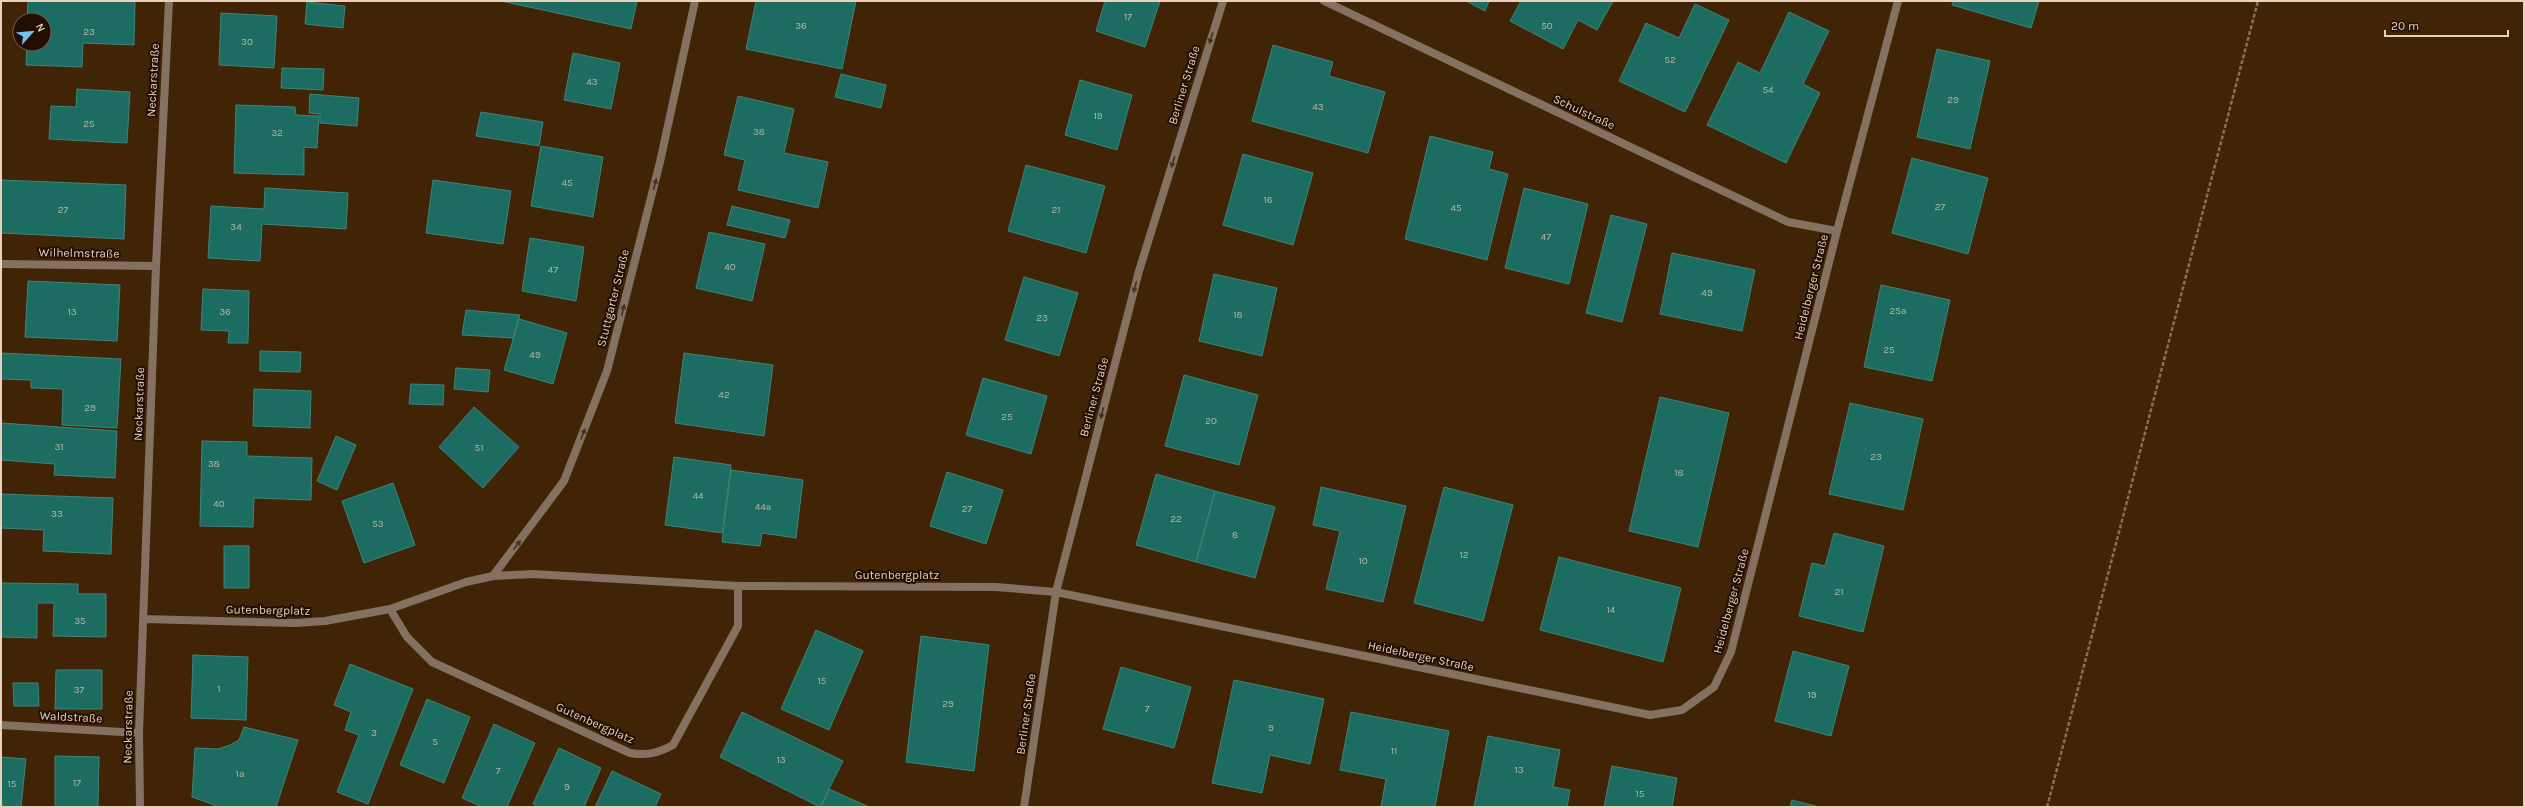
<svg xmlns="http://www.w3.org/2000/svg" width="2525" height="808" viewBox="0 0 2525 808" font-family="Karla,sans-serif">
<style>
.building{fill:#1d6c61;stroke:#3c867a}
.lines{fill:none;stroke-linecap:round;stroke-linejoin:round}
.path{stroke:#8a6f55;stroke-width:2.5;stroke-dasharray:4 2;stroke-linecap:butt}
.minor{stroke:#857161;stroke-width:8}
.oneway{fill:#433123}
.labels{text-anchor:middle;stroke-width:4;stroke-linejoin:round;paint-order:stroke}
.number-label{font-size:10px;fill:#b6b8a6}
.street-label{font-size:12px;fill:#e9d1bd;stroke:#200f02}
</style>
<rect width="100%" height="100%" fill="#412305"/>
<!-- building -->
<path class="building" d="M28,1H135L134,45L83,43L82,67L26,65L27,44H44V20H27Z
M501,1H637L631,29Z
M756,1H856L842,69L746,49Z
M1105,1H1160L1145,47L1096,31Z
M1466,1H1489L1485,11Z
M1521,1H1613L1597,30L1578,20L1563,49L1510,21Z
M1953,1H2039L2031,28L1952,5Z
M307,2L345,6L343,28L305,24Z
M1695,4L1729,20L1685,112L1619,81L1646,23L1679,38Z
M1789,12L1829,31L1803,84L1820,93L1786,163L1707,125L1738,62L1760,73Z
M221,13L277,16L274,68L219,65Z
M1273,45L1333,62L1329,76L1385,92L1368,153L1252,121Z
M1937,49L1990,61L1970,149L1917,137Z
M573,53L620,63L611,109L564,100Z
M282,68L324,69L323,90L281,88Z
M841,74L886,85L881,108L835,97Z
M1080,80L1132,95L1117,150L1065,135Z
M77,89L130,92L127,143L49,139L51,106L76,107Z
M310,94L359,98L357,126L320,123V114L309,113Z
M738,96L794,109L784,153L828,162L818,208L738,190L745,160L724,155Z
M236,105L295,107L296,115L319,116L317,148L304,147V175L234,173Z
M481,112L543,122L539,146L476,136Z
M1430,136L1493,152L1489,169L1508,174L1487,260L1405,239Z
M541,146L603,157L593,217L531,206Z
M1243,154L1313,173L1293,245L1223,225Z
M1912,158L1988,178L1968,254L1892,233Z
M1026,165L1105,186L1086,253L1008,231Z
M1,180L126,185L124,239L1,233Z
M433,180L511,191L503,244L426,233Z
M265,188L348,193L346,229L262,224L260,261L208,258L211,206L264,209Z
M1524,188L1588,204L1569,284L1505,268Z
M732,206L790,220L785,238L727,225Z
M1611,215L1647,224L1622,322L1586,313Z
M709,232L765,244L752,301L696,288Z
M530,238L584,247L576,301L522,291Z
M1672,253L1755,270L1742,331L1660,314Z
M1214,274L1277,288L1262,356L1199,341Z
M1024,277L1078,293L1059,356L1005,340Z
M28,281L120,285L117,341L25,337Z
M1881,285L1950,300L1932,381L1864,367Z
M203,289L249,291L248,343H228L229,331L201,330Z
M466,310L520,315L513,338L462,335Z
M519,319L567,333L553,384L504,370Z
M260,351L301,352L300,372L260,371Z
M1,353L121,359L117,428L62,425L63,389L31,388V380L1,379Z
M684,353L773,365L764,436L675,423Z
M456,368L490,370L488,392L454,389Z
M1184,375L1258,395L1239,465L1165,446Z
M983,378L1047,396L1031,454L966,435Z
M411,384L444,385L443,405L409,404Z
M254,389L311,391L310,428L253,426Z
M1660,397L1729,413L1698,547L1629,531Z
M1850,403L1923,419L1903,510L1829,494Z
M474,407L519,447L483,488L439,447Z
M1,423L117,431L115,478L54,475L55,464L1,460Z
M336,436L356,445L337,490L317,481Z
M202,441L247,442V456L312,458L311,500L254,498L253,527L200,526Z
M674,457L731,465L722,533L665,525Z
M731,470L803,480L796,538L762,533L760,546L722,542Z
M947,472L1003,490L986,544L930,526Z
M1156,474L1215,491L1196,562L1136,545Z
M393,483L415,545L364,563L342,501Z
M1321,487L1406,506L1383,602L1326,589L1340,531L1313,525Z
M1444,487L1513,505L1483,621L1414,603Z
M1215,491L1275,507L1255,578L1196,562Z
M1,494L113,498L111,554L43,551L44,530L1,528Z
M1834,533L1884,546L1863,632L1799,616L1812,563L1825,566Z
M224,546H249V588H224Z
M1559,557L1681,588L1663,662L1540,630Z
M1,583L78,584V594H106V637L53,636L54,603H37V638L1,637Z
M816,630L863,651L829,730L781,709Z
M921,636L989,645L974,771L906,762Z
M1793,651L1849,666L1831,736L1775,721Z
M193,655L248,657L246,720L191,718Z
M350,664L413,689L368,804L337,792L359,735L345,730L351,712L334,705Z
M1121,667L1191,687L1174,748L1103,729Z
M56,670H102V709H55Z
M1234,680L1324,699L1310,764L1270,755L1262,793L1212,783Z
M13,683H38L39,706H14Z
M427,699L470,717L444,783L400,765Z
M742,712L843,761L820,807L720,757Z
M1351,712L1449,731L1435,807H1381L1386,779L1340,770Z
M494,724L535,743L507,807H482L462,798Z
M244,727L298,740L276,807H220L192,797L195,748L218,749L230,745L239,740Z
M1488,736L1560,750L1553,787L1570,790L1567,807H1474Z
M559,748L601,768L584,807H539L533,804Z
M55,756L99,757L98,807H55Z
M1,757L26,759L21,807H1Z
M1612,766L1677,778L1672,807H1604Z
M612,771L661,794L655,807H595Z
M829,789L869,807H821Z
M1792,800L1819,807H1790Z"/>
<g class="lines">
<!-- path -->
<path class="path" d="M2047,807L2258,1"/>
<!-- minor -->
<path class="minor" d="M1324,1L1788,222L1837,231
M1,264L156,266
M493,576L564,481L607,371L660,162L695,1
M390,609L407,637L432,662L630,753C647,756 658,753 673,745L738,626V586
M144,619L296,623L325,621L390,609L466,582L493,576L533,574L738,586L996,587L1056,592L1650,715L1682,710L1714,687L1731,652L1837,231L1898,1
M1,725L139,733
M140,807L139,733L156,266L169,1
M1024,807L1056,592L1139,271L1223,1"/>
</g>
<!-- one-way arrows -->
<defs><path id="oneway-solid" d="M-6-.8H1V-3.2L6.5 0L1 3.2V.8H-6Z"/></defs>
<g class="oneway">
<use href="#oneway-solid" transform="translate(1211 38) rotate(107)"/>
<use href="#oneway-solid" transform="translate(1173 162) rotate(107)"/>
<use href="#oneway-solid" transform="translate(655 184) rotate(-76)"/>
<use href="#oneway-solid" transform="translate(1135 287) rotate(105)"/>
<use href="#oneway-solid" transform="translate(623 310) rotate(-76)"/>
<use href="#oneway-solid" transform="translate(1102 413) rotate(105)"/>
<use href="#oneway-solid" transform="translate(583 434) rotate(-69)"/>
<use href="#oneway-solid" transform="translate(517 545) rotate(-53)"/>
</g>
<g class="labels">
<!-- number labels -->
<g class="number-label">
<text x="1128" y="20">17</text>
<text x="801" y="29">36</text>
<text x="1547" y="29">50</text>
<text x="89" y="35">23</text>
<text x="247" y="45">30</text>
<text x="1670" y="63">52</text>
<text x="592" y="85">43</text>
<text x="1768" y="93">54</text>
<text x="1953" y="103">29</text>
<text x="1318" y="110">43</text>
<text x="1098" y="119">19</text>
<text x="89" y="127">25</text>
<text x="759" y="135">38</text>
<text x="277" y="136">32</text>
<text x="567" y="186">45</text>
<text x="1268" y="203">16</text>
<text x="1940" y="210">27</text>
<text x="1456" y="211">45</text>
<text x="63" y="213">27</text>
<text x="1056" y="213">21</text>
<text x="236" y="230">34</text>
<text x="1546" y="240">47</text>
<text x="730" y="270">40</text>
<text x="553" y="273">47</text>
<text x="1707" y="296">49</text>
<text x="1898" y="314">25a</text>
<text x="72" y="315">13</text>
<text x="225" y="315">36</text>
<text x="1238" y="318">18</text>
<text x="1042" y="321">23</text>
<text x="1889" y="353">25</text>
<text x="535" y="358">49</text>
<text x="724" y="398">42</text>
<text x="90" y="411">29</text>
<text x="1007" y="420">25</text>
<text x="1211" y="424">20</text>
<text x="59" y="450">31</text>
<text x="479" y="451">51</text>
<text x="1876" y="460">23</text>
<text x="214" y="467">38</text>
<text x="1679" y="476">18</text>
<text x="698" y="499">44</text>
<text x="219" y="507">40</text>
<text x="763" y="510">44a</text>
<text x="967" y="512">27</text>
<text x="57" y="517">33</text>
<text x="1176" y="522">22</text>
<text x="378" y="527">53</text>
<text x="1235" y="538">8</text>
<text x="1464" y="558">12</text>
<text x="1363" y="564">10</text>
<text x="1839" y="595">21</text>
<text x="1611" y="613">14</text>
<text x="80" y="624">35</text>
<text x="822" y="684">15</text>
<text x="219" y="692">1</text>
<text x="79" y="693">37</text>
<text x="1812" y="698">19</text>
<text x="948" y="707">29</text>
<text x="1147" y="712">7</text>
<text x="1271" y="731">9</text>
<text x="374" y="736">3</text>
<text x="435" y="745">5</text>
<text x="1394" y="754">11</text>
<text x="781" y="763">13</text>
<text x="1519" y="773">13</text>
<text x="498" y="774">7</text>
<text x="240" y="777">1a</text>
<text x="77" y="786">17</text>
<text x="12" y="787">15</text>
<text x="567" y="790">9</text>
<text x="1640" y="797">15</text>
</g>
<!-- street labels -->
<g class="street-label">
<text transform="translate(153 80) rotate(-87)" y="4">Neckarstraße</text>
<text transform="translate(1184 85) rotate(-73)" y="4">Berliner Straße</text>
<text transform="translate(1584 112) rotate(25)" y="4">Schulstraße</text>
<text transform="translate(79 253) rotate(1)" y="4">Wilhelmstraße</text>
<text transform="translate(1811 287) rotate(-76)" y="4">Heidelberger Straße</text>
<text transform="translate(613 298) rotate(-76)" y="4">Stuttgarter Straße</text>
<text transform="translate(1094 397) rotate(-75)" y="4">Berliner Straße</text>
<text transform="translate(139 404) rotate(-88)" y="4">Neckarstraße</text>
<text x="897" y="579">Gutenbergplatz</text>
<text transform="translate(1731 601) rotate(-75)" y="4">Heidelberger Straße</text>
<text transform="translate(268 610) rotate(1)" y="4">Gutenbergplatz</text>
<text transform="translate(1421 656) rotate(12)" y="4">Heidelberger Straße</text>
<text transform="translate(1026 714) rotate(-82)" y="4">Berliner Straße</text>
<text transform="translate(71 717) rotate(3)" y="4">Waldstraße</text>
<text transform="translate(595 723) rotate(24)" y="4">Gutenbergplatz</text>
<text transform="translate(128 727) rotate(-89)" y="4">Neckarstraße</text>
</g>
</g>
<!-- border -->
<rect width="2525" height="808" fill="none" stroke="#e9d1bd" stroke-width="4"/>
<!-- north arrow -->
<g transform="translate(32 32) rotate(63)"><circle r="19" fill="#200f02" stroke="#705d4d"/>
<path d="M0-3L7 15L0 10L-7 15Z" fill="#75c0f6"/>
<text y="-6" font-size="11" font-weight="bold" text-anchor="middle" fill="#e9d1bd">N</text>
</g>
<!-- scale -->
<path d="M2385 30v6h123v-6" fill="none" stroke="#e9d1bd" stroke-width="2"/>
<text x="2391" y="30" font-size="12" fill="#e9d1bd" stroke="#200f02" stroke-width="3" paint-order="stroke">20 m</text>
</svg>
